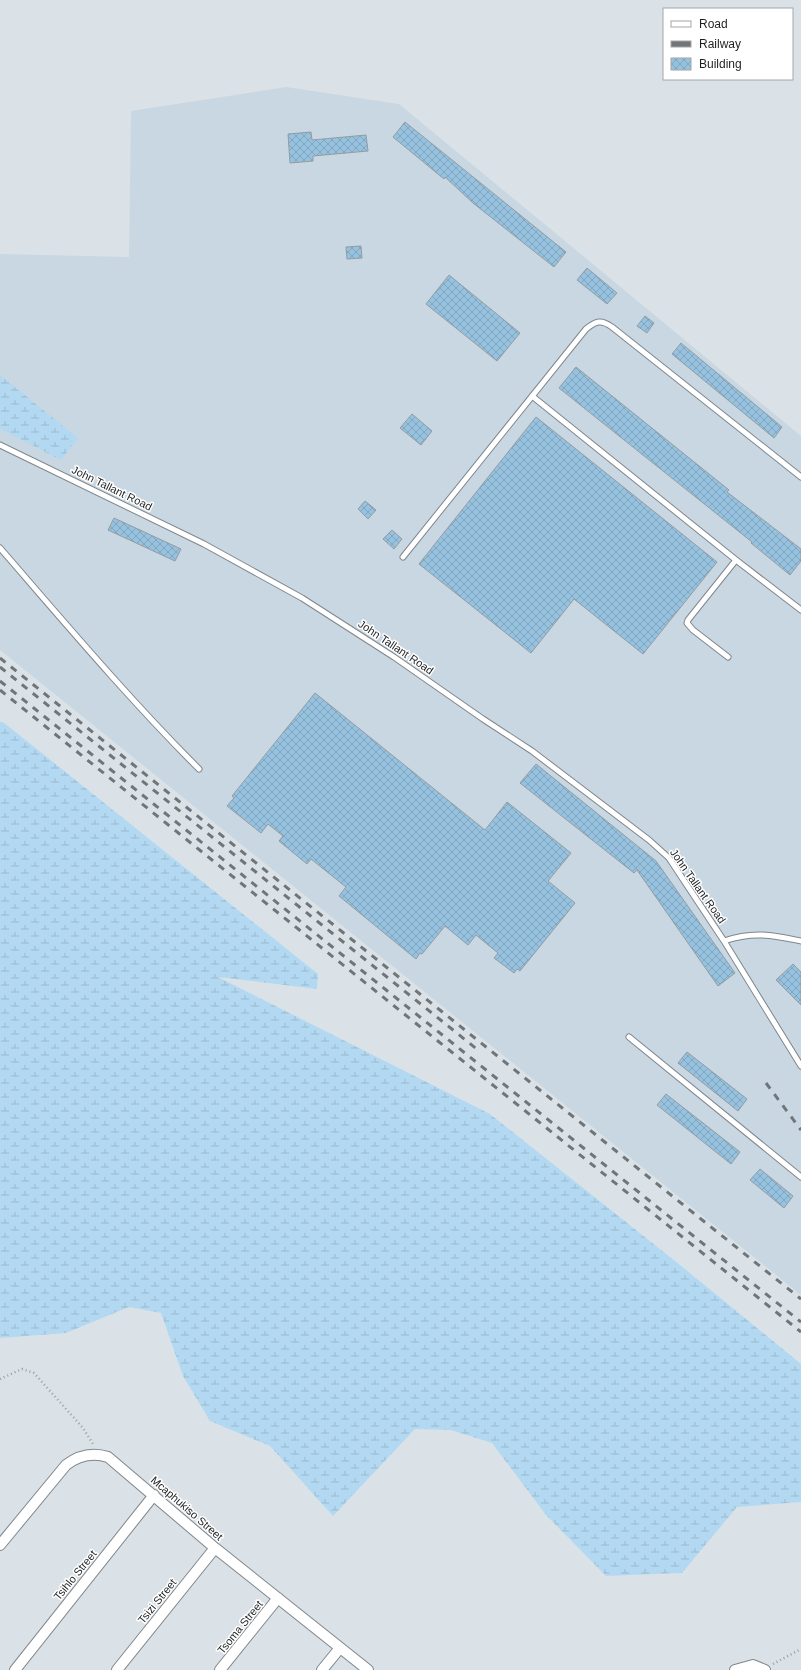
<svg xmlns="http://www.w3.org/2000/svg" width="801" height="1670" viewBox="0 0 801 1670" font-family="Helvetica,sans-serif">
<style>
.built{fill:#c8d7e1}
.wetland{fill:url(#wetland-marsh)}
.building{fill:url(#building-cross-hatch);stroke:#949ca0}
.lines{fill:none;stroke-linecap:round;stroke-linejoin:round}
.service-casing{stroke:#80878c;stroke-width:7}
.minor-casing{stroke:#80878c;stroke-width:12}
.path{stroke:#9aa0a4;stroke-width:2.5;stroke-dasharray:1 3;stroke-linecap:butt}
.service{stroke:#fff;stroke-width:5}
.minor{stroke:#fff;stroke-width:10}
.rail{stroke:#707578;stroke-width:3;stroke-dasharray:7 7;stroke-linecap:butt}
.labels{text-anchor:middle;stroke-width:3;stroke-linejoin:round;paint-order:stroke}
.street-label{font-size:11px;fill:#1d2022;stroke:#fff}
</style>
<defs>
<pattern id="wetland-marsh" width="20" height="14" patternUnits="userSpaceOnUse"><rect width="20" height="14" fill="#b3d9f2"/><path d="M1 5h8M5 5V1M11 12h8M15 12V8" fill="none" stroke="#9abacf"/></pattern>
<pattern id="building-cross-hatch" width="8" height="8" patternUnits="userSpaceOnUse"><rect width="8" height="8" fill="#96c2e0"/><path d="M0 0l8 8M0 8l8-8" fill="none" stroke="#81a6c0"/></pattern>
</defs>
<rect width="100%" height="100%" fill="#dae2e7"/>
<!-- built -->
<path class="built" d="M286,87L399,104L801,436V1295L0,650V254L129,257L131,111Z"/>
<!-- wetland -->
<path class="wetland" d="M0,375L78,438L61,460L0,429Z
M0,722H3L318,974L317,989L218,977L490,1114L685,1269L801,1364V1502L737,1507L682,1573L606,1576L546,1515L492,1443L451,1430L415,1429L333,1516L270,1446L210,1421L183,1376L161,1313L129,1307L66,1333L0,1338Z"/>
<!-- building -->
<path class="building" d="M405,122L566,252L554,267L473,203L445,177L444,179L393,137Z
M311,132L312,140L366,135L368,151L313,156V161L290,163L288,134Z
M361,246L362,258L347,259L346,247Z
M587,268L617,293L607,304L577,280Z
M449,275L520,333L497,361L426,304Z
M645,316L654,323L647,333L637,326Z
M681,343L782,427L774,438L672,354Z
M576,367L729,490L727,492L801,549V561L790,575L751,543L752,542L559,388Z
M412,414L432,431L421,445L400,428Z
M536,417L717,562L643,654L574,599L531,653L419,564Z
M365,501L376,510L368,519L358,509Z
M114,518L181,549L175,561L108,530Z
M392,530L402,539L394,549L383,539Z
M315,693L485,830L507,802L571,853L548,881L575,903L520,971L517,969L514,973L494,958L498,953L476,935L468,945L445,926L422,954L420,953L416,959L339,896L346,887L311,859L307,864L279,841L283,836L268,824L261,833L227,806L234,798L232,796Z
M536,764L656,861L735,973L718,986L637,870L634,873L520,783Z
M793,964L801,972V1005L776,980Z
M687,1052L747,1099L738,1111L678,1063Z
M666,1094L740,1152L731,1164L657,1105Z
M760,1169L793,1196L784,1208L750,1180Z"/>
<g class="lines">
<defs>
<path id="service" d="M532,396L736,560L801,610
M0,445L204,544L302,598L394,657L483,719L532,751L649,840L669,858L724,941L801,1066
M0,548C65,623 129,699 199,769
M403,557L586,329C596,321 601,319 612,327L801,477
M728,657L693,630L687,623L688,620L736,560
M724,941C753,931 772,935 801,941
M629,1037L801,1177"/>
<path id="minor" d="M0,1545L66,1465C79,1455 92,1452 108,1457L215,1548L368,1670
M15,1670L154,1495
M117,1670L215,1548
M220,1670L278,1598
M322,1670L340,1648
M735,1670L753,1665L765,1670"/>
</defs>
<!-- service casing -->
<use href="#service" class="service-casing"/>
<!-- minor casing -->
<use href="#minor" class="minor-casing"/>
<!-- path -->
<path class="path" d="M0,1379L22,1369L34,1373L83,1428L93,1444
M773,1664L801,1649"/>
<!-- service -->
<use href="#service" class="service"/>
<!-- minor -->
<use href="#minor" class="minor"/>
<!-- rail -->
<path class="rail" d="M0,658L801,1299
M0,667L478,1050
M0,681L801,1322
M0,690L801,1332
M766,1083L801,1130"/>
</g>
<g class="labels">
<!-- street labels -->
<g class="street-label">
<text transform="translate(112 488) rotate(26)" y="4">John Tallant Road</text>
<text transform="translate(396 647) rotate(34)" y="4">John Tallant Road</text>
<text transform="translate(698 886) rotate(55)" y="4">John Tallant Road</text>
<text transform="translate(187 1508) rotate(41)" y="4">Mcaphukiso Street</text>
<text transform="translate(75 1575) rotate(-51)" y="4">Tsihlo Street</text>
<text transform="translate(157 1601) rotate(-51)" y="4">Tsizi Street</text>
<text transform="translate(240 1627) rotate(-51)" y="4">Tsoma Street</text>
</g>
</g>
<!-- legend -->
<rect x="663" y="8" width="130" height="72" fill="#ffffff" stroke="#a5a6a7"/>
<rect x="671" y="21" width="20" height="6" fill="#ffffff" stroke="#a5a6a7"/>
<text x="699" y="28" font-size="12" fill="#1d2022">Road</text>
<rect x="671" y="41" width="20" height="6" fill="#707578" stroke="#a5a6a7"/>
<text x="699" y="48" font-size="12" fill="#1d2022">Railway</text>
<rect x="671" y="58" width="20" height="12" fill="url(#building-cross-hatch)" stroke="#a5a6a7"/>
<text x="699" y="68" font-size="12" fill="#1d2022">Building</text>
</svg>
